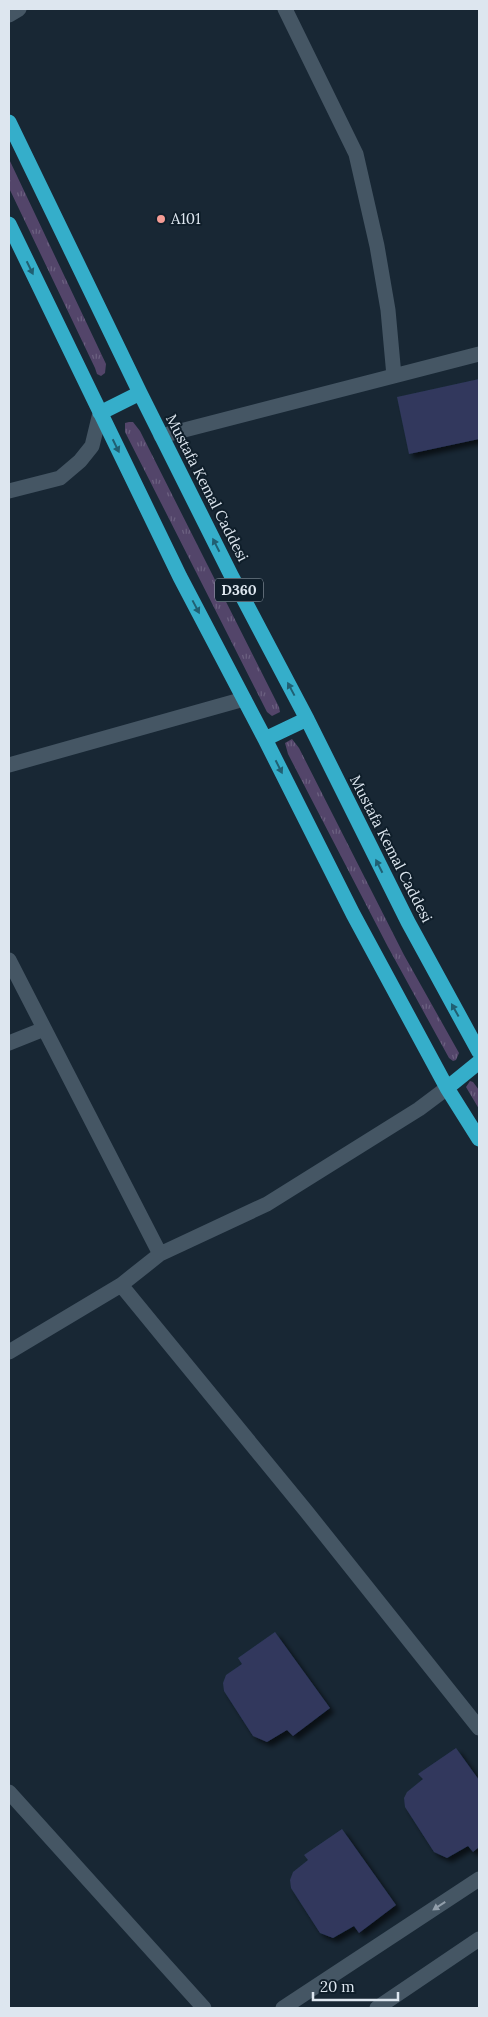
<svg xmlns="http://www.w3.org/2000/svg" width="488" height="2017" viewBox="0 0 488 2017" font-family="Lora,serif">
<style>
.grass{fill:url(#grass-tufts)}
.building{fill:#30395d;filter:url(#shadow)}
.lines{fill:none;stroke-linecap:round;stroke-linejoin:round}
.minor{stroke:#455664;stroke-width:15}
.highway{stroke:#35aeca;stroke-width:15}
.oneway{fill:#205f72}
.oneway2{fill:#919eaa}
.poi-dot{fill:#f59c95;stroke:#0f1e2a;stroke-width:2}
.labels{text-anchor:middle;stroke-width:4;stroke-linejoin:round;paint-order:stroke}
.shield{fill:#0f1e2a;stroke:#9faab4;stroke-width:1}
.shield-label{font-size:14px;font-weight:bold;fill:#dde6ef}
.poi-label{font-size:15px;fill:#dde6ef;stroke:#0f1e2a;text-anchor:start}
.street-label{font-size:15px;fill:#dde6ef;stroke:#0f1e2a}
</style>
<defs>
<pattern id="grass-tufts" width="24" height="20" patternUnits="userSpaceOnUse" patternTransform="scale(1.25)"><rect width="24" height="20" fill="#53456a"/><path d="M3 7l-1-3M5 7V3M7 7l1-3M15 17l-1-3M17 17v-4M19 17l1-3" fill="none" stroke="#6b6080"/></pattern>
<filter id="shadow"><feDropShadow dx="4.5" dy="4.5" stdDeviation="2.5" flood-color="#0009"/></filter>
</defs>
<rect width="100%" height="100%" fill="#182734"/>
<!-- grass -->
<path class="grass" d="M9,159L106,364L105,373L101,376L97,374L95,368L9,188Z
M129,422H133L140,431L279,707L280,712L272,716L267,712L125,432V423Z
M292,739L299,748L404,955L459,1053L456,1060L453,1061L449,1058L388,947L288,754L285,743Z
M470,1081L473,1082L479,1090V1109L466,1087Z"/>
<!-- building -->
<path class="building" d="M479,379V439L409,454L397,397Z
M275,1632L330,1708L293,1736L287,1730L267,1742L253,1736L224,1691L223,1683L226,1675L242,1664L238,1658Z
M456,1748L479,1780V1847L473,1852L468,1846L447,1858L434,1852L405,1807L404,1798L407,1792L423,1779L418,1774Z
M342,1829L396,1905L359,1933L354,1926L333,1938L320,1933L291,1888L290,1880L293,1872L308,1860L304,1855Z"/>
<g class="lines">
<!-- minor -->
<path class="minor" d="M285,9L356,154L377,246L388,310L394,376
M9,15L19,9
M161,436L479,354
M9,491L60,478L80,461L92,446L100,413
M9,765L244,699
M9,960L160,1254
M9,1043L44,1029
M121,1285L306,1511L479,1728
M9,1352L121,1285L160,1254L267,1204L419,1109L447,1088
M9,1792L204,2008
M283,2008L479,1879
M377,2008L479,1939"/>
<!-- highway -->
<path class="highway" d="M9,122L140,393L231,575L307,719L408,922L479,1052
M9,224L180,577L265,739L353,914L447,1088L479,1139
M100,413L140,393
M265,739L307,719
M447,1088L479,1062"/>
</g>
<!-- one-way arrows -->
<defs><path id="oneway-solid" d="M-6-.8H1V-3.2L6.5 0L1 3.2V.8H-6Z" transform="scale(1.25)"/></defs>
<g class="oneway">
<use href="#oneway-solid" transform="translate(30 268) rotate(64)"/>
<use href="#oneway-solid" transform="translate(116 446) rotate(64)"/>
<use href="#oneway-solid" transform="translate(216 545) rotate(-117)"/>
<use href="#oneway-solid" transform="translate(196 607) rotate(62)"/>
<use href="#oneway-solid" transform="translate(291 689) rotate(-118)"/>
<use href="#oneway-solid" transform="translate(279 767) rotate(63)"/>
<use href="#oneway-solid" transform="translate(379 866) rotate(-117)"/>
<use href="#oneway-solid" transform="translate(455 1010) rotate(-119)"/>
</g>
<use class="oneway2" href="#oneway-solid" transform="translate(439 1906) rotate(147)"/>
<!-- markers -->
<circle class="poi-dot" cx="161" cy="219" r="5"/>
<g class="labels">
<!-- shield labels -->
<rect class="shield" x="215" y="578.5" width="48" height="23" rx="4"/>
<g class="shield-label">
<text x="239" y="595">D360</text>
</g>
<!-- poi labels -->
<g class="poi-label">
<text x="171" y="224">A101</text>
</g>
<!-- street labels -->
<g class="street-label">
<text transform="translate(207 488) rotate(63)" y="5">Mustafa Kemal Caddesi</text>
<text transform="translate(391 849) rotate(63)" y="5">Mustafa Kemal Caddesi</text>
</g>
</g>
<!-- border -->
<rect width="488" height="2017" fill="none" stroke="#dde6ef" stroke-width="20"/>
<!-- scale -->
<path d="M313 1992v8h85v-8" fill="none" stroke="#dde6ef" stroke-width="2.5"/>
<text x="320" y="1992" font-size="15" fill="#dde6ef" stroke="#0f1e2a" stroke-width="4" paint-order="stroke">20 m</text>
</svg>
